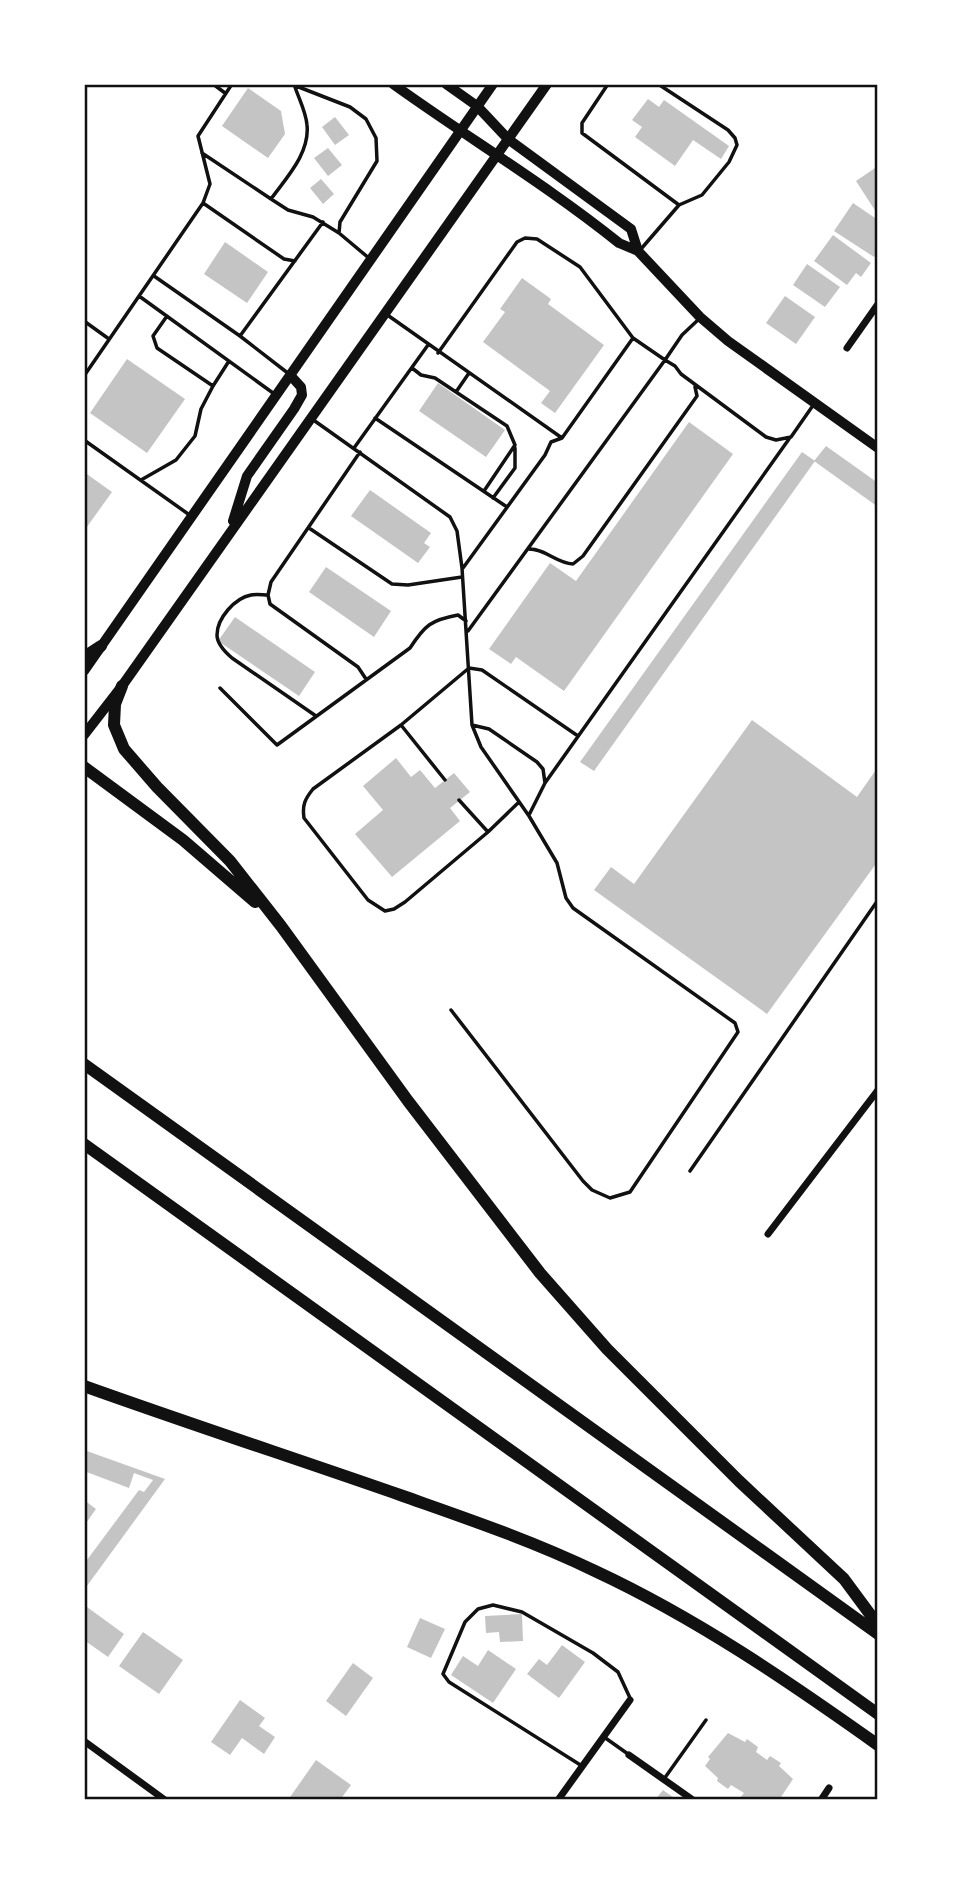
<svg xmlns="http://www.w3.org/2000/svg" width="962" height="1884" viewBox="0 0 962 1884" font-family="'Crimson Pro',serif">
<style>
.building{fill:#c4c4c4}
.lines{fill:none;stroke-linecap:round;stroke-linejoin:round}
.service{stroke:#111;stroke-width:3.5}
.minor{stroke:#111;stroke-width:7}
.secondary{stroke:#111;stroke-width:10}
.primary{stroke:#111;stroke-width:10}
.motorway{stroke:#111;stroke-width:12}
.neatline{fill:none;stroke:#111;stroke-width:2.5}
</style>
<rect width="100%" height="100%" fill="#fff"/>
<!-- building -->
<path class="building" d="M248,88L281,111L285,134L268,158L222,126Z
M648,99L659,107L664,100L729,146L721,159L693,140L675,166L635,137L642,127L632,120Z
M335,117L349,135L335,145L322,127Z
M328,148L342,165L328,176L314,158Z
M878,166V215L856,181Z
M321,179L334,194L323,204L310,188Z
M853,203L878,220V251L874,257L834,231Z
M833,235L871,263L861,277L856,273L847,285L814,261Z
M225,242L268,272L247,303L204,274Z
M807,264L840,287L825,307L793,285Z
M522,278L551,299L548,304L604,345L555,413L541,403L550,391L483,342L505,312L500,309Z
M785,296L815,317L796,344L766,323Z
M127,359L185,399L147,453L90,413Z
M438,383L505,430L486,457L419,411Z
M689,422L733,454L564,691L516,657L511,664L489,649L550,563L576,581Z
M826,446L878,483V507L814,461Z
M802,452L815,461L594,771L580,762Z
M84,472L112,492L84,531Z
M370,490L431,533L424,543L430,547L418,563L351,516Z
M326,567L391,611L374,637L309,592Z
M235,617L315,672L299,696L218,641Z
M752,720L857,797L878,767V861L767,1014L594,890L611,867L634,884Z
M396,758L411,777L420,770L435,788L454,773L470,792L450,808L460,821L392,877L355,834L383,810L363,786Z
M84,1450L165,1479L84,1590V1564L139,1490L144,1492L153,1480L134,1473L129,1488L84,1471Z
M84,1500L96,1509L84,1526Z
M87,1607L124,1634L108,1657L84,1640V1611Z
M522,1614L523,1641L500,1642L499,1632L486,1633L485,1616Z
M420,1618L445,1629L431,1658L407,1647Z
M143,1632L183,1660L159,1694L119,1666Z
M562,1645L585,1662L559,1698L527,1674L539,1659L547,1665Z
M488,1650L516,1669L493,1703L451,1675L463,1656L478,1666Z
M353,1663L373,1678L346,1716L326,1701Z
M240,1700L265,1718L259,1726L275,1737L264,1754L242,1738L230,1755L211,1742Z
M728,1733L745,1742L747,1739L758,1747L756,1752L767,1760L770,1756L781,1763L779,1766L793,1779L779,1800H744L740,1798L744,1793L731,1785L728,1789L717,1781L718,1778L705,1766L710,1759L708,1757Z
M316,1760L351,1785L340,1800H288Z
M663,1790L677,1800H655Z"/>
<g class="lines">
<!-- service -->
<path class="service" d="M213,84L225,93
M291,84L350,107L366,119L376,138L377,161L340,222L339,233L370,259
M608,84L582,123V133L679,205L641,249
M658,84L728,130L735,138L737,145L729,162L702,195L679,205
M202,153L271,199C287,177 310,153 307,125C306,112 299,99 295,87
M271,199L288,210L313,217L339,233
M203,203L284,259L295,261
M154,276L240,336L289,374
M139,296L273,393
M386,314L562,438L633,338L665,360L682,335L699,319
M167,316L153,336L157,348L213,386L229,361
M84,321L109,339
M240,336L323,222
M438,353L517,242L525,238L537,239L580,267L633,338
M412,368L421,375L435,378L507,426L515,445L484,491
M84,376L203,203L210,184L198,136L232,84
M456,392L469,373
M375,418L507,507
M312,419L450,517L457,531L462,568L472,725L481,747L529,816L557,863L566,898L573,908L735,1023L738,1032L630,1192L610,1198L592,1190L583,1181L451,1010
M84,440L191,516
M354,448L428,345
M360,452L271,582L268,595L270,604L358,667L366,679
M141,480L176,460L195,436L201,409L213,386
M493,498L515,468V448
M309,528L392,584L408,585L462,577
M529,549C546,549 556,563 573,564L583,556L697,396L695,387
M463,568L545,455L551,442L562,438
M268,595C263,595 256,594 251,595C235,598 217,618 217,635C217,644 225,652 232,658L316,716
M468,631L665,360L675,366L681,374L766,437L776,440L791,437L814,404
M220,688L277,745L410,648C425,625 431,620 458,615L466,621
M401,725L445,780
M472,725L489,729L537,762L543,769L545,783
M459,800L488,832L405,902L394,909L385,911L368,900L304,818C302,805 305,799 313,789L401,725L469,668L482,670L578,736
M529,815L545,783L789,439
M488,832L519,802
M690,1171L878,900
M604,1737L628,1754
M582,1766L449,1682L443,1674L465,1622L478,1609L493,1605L522,1612L593,1653L618,1672L630,1698
M664,1779L706,1720"/>
<!-- minor -->
<path class="minor" d="M847,348L878,304
M768,1234L878,1090
M84,1741L165,1800
M629,1755L693,1800
M558,1800L630,1700
M821,1800L829,1788"/>
<!-- secondary -->
<path class="secondary" d="M393,84C468,138 547,185 619,243L638,251
M446,84L477,106L508,139L631,229L638,251L700,317L728,341L878,448"/>
<!-- primary -->
<path class="primary" d="M233,521L247,476L294,409L302,395L301,387L291,376
M84,671L493,84
M84,735L122,686L547,84"/>
<!-- motorway -->
<path class="motorway" d="M84,657L101,646
M122,686L115,704L114,725L124,749L157,787L230,861L281,926L408,1101L540,1273L607,1349L739,1481L844,1579L878,1625
M84,767L183,840L255,902
M84,1064L878,1634
M84,1144L878,1714
M84,1386C190,1424 297,1459 403,1496C468,1519 533,1541 595,1571C696,1618 788,1681 878,1745"/>
</g>
<!-- border -->
<rect width="962" height="1884" fill="none" stroke="#ffffff" stroke-width="172"/>
<rect x="86" y="86" width="790" height="1712" class="neatline"/>
</svg>
